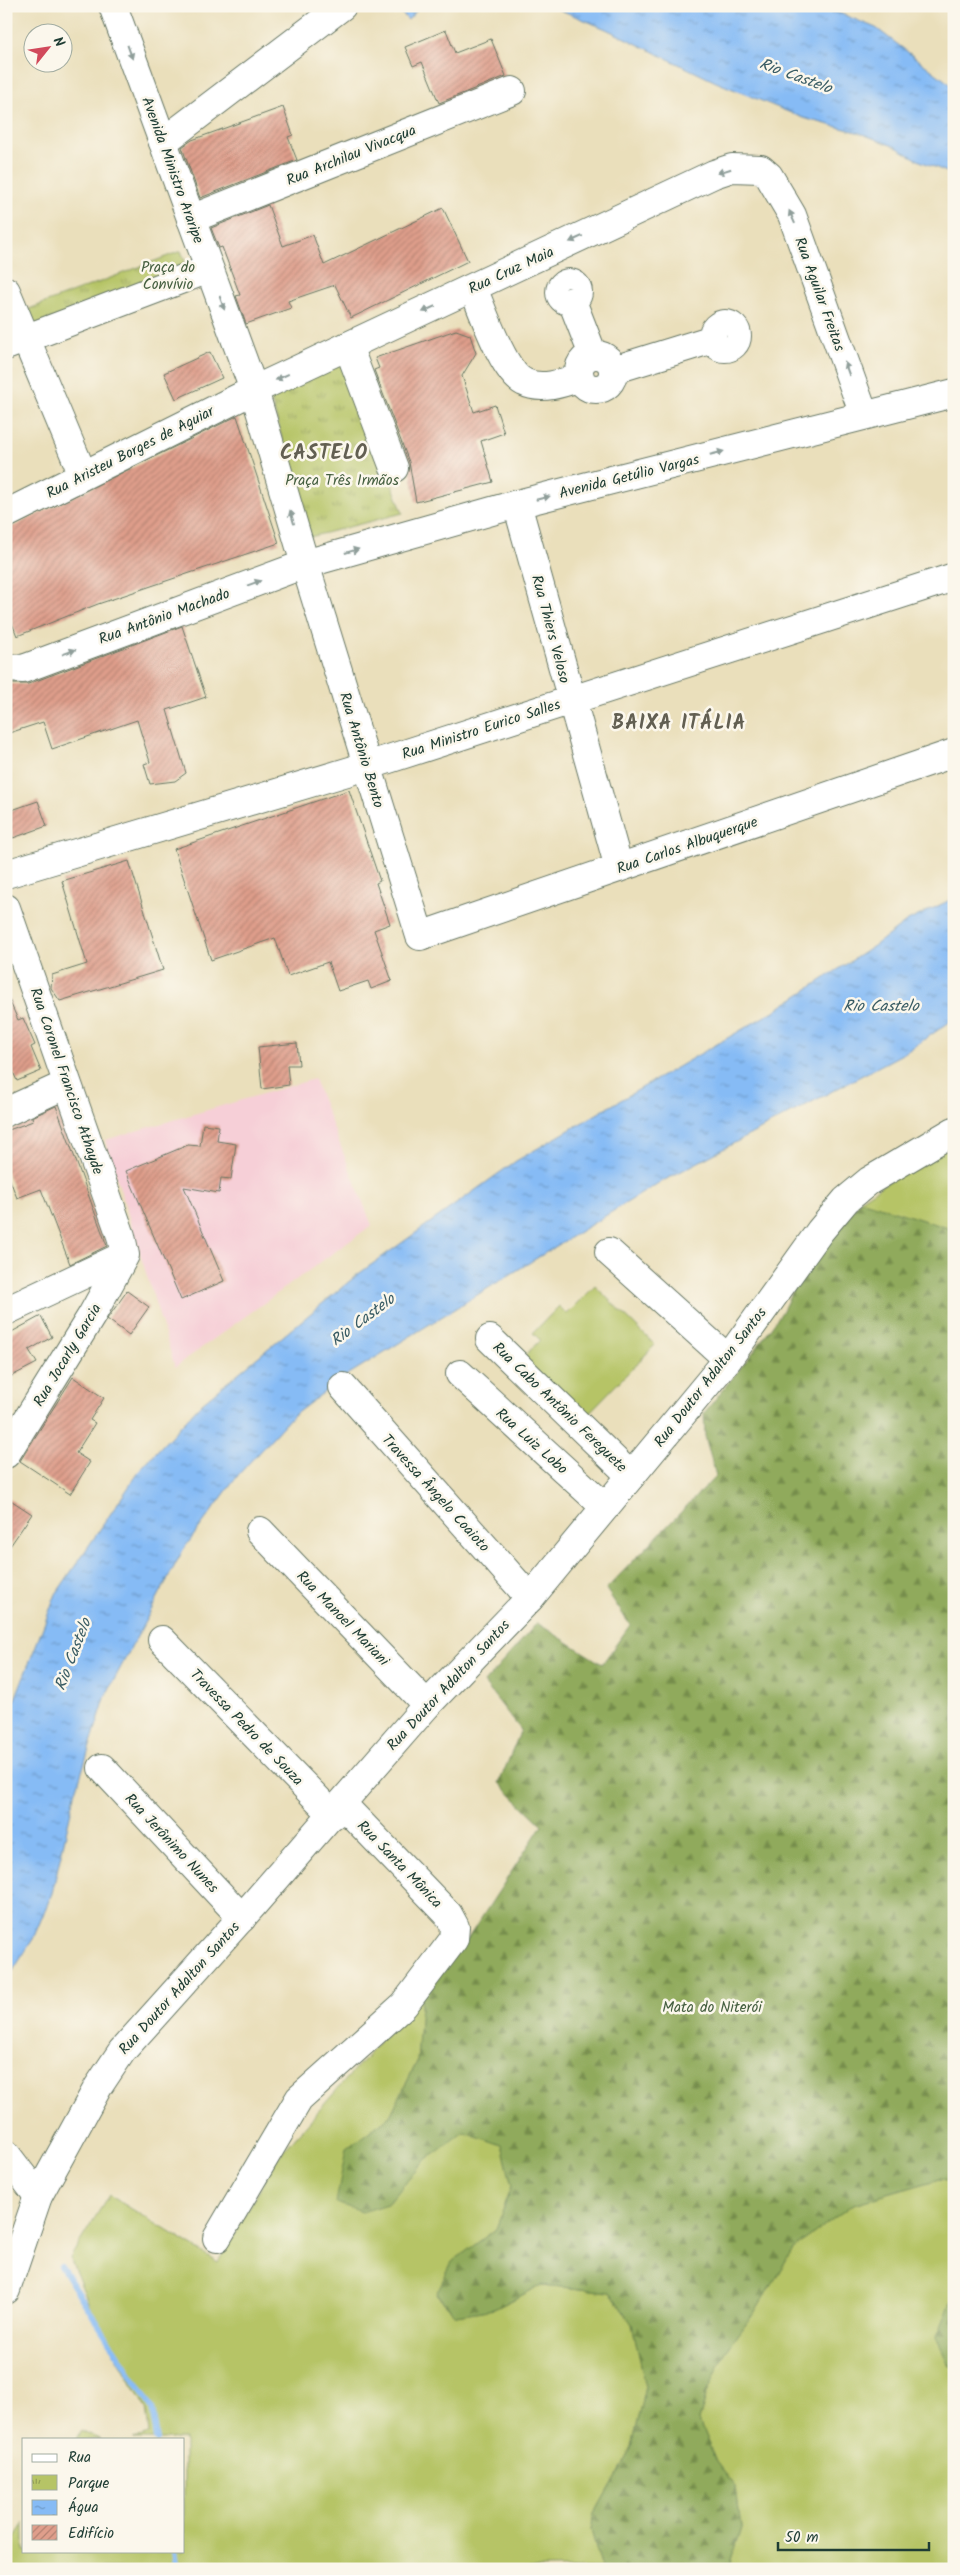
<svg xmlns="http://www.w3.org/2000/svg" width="960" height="2575" viewBox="0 0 960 2575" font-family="Kalam,sans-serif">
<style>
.built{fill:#f6cfd7}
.grass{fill:#b6c466;stroke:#6a804d}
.forest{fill:url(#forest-firs);stroke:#587448}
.park{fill:url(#park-tufts);stroke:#6a804d}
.water{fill:url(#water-ripples);stroke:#527c94}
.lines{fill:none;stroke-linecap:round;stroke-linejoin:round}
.stream{stroke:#86bbf5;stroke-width:6}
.building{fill:url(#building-hatch)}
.minor-casing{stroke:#667663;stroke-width:30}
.major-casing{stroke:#667663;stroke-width:30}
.minor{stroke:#fff;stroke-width:28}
.major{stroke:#fff;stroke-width:28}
.oneway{fill:#8f9e9a}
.labels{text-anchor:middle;stroke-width:5;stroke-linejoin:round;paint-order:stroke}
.street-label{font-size:15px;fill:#1f3d34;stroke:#fbf7ec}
.park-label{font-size:15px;fill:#455f40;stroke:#fbf7ec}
.water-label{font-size:16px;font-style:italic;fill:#395c64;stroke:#fbf7ec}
.district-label{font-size:20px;font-weight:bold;letter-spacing:1px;fill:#625f52;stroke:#fbf7ec}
</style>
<defs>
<pattern id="forest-firs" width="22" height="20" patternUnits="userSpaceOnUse" patternTransform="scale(1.25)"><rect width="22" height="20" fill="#90aa5b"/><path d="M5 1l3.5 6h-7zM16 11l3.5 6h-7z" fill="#758c4c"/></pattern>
<pattern id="park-tufts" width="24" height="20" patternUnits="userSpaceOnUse" patternTransform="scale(1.25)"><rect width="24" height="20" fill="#b6c466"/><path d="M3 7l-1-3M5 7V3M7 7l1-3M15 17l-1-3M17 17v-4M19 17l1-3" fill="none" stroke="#93a055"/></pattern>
<pattern id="water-ripples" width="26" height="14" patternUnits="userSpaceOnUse" patternTransform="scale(1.25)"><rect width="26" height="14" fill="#86bbf5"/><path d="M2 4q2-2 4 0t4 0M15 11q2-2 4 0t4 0" fill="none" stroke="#6d99c7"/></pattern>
<pattern id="building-hatch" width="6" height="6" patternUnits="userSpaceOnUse" patternTransform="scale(1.25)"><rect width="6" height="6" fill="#df9e8b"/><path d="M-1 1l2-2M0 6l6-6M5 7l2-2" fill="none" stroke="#b48272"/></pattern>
</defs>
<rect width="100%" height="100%" fill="#fbf7ec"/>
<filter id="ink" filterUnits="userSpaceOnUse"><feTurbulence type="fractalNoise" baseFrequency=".02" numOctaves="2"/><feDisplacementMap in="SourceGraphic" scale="10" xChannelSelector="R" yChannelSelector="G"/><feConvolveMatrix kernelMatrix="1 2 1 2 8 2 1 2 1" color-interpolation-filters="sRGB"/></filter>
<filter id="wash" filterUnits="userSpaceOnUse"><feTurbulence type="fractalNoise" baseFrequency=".0096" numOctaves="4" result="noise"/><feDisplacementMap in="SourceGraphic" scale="20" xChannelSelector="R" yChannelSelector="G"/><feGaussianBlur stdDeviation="1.12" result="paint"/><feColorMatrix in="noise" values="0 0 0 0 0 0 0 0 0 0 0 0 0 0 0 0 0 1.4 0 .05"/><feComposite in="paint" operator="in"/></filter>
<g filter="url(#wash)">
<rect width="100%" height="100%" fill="#eadfbb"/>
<!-- built -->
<path class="built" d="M314,1079L372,1225L175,1367L105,1140Z"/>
<!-- grass -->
<path class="grass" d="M954,1138V1230L860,1200Z
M595,1286L655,1345L582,1420L521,1360L540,1340L533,1333L559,1306L567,1314Z
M422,1993L417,2062L390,2116L346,2149L388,2204L422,2163L464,2131L502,2145L512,2186L496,2229L452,2262L436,2295L456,2315L494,2309L542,2285L610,2292L632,2324L646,2387L632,2447L595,2513L591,2530L602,2569H6V2551L24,2523V2551H184V2439H132L149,2434L146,2409L97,2324L70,2258L109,2195L218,2262L278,2157Z
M940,2179L954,2181V2295L950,2366H954V2569H728L741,2528L736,2487L716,2462L699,2421L706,2395L725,2353L754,2313L793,2249L853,2204Z
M81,2430L100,2439H76Z"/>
<!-- forest -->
<path class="forest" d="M860,1200L954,1230V2181L940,2179L853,2204L793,2249L754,2313L725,2353L706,2395L699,2421L716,2462L736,2487L741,2528L728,2569H602L591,2530L595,2513L632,2447L646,2387L632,2324L610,2292L542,2285L494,2309L456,2315L436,2294L452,2262L496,2229L512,2186L502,2145L464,2132L422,2163L388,2204L362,2212L336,2203L346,2149L390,2116L417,2062L422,1993L463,1946L542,1825L499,1783L521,1730L484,1683L537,1623L602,1664L630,1625L606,1589L716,1476L705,1436L704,1413L755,1350L782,1312L796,1284Z
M954,2295V2366H950L936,2337Z"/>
<!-- park -->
<path class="park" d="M181,251L195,286L40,340L29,309Z
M345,362L403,513L310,537L270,396Z"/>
<!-- water -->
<path class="water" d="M394,6H413L417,10L408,20Z
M551,6H783L837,12L876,28L954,87V175L920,161L896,147L857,132L803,118L716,82L606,29Z
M954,898V1019L906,1052L657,1184L344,1377L290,1418L239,1474L183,1550L106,1695L75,1794L52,1893L33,1939L12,1972L6,1977V1722L56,1594L143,1466L201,1404L357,1275L516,1161L779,1008L874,946L906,922Z"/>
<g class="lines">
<!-- stream -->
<path class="stream" d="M61,2266L152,2408L157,2439
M174,2551L177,2569"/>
</g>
<g id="blocks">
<!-- building -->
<path class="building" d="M446,30L455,53L491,39L506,76L439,103L422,62L413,66L405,47Z
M283,107L293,135L288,137L297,160L200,198L182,147L192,140Z
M268,205L283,246L313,235L324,265L443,208L468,261L351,318L335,285L288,301L291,308L246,324L236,296L240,295L222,247L219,248L211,228Z
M456,330L470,335L476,353L462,376L474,412L495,405L504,433L481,441L493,482L416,502L409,462L374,370L379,368L375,358Z
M210,352L222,378L176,399L164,373Z
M237,416L279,543L98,604L17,636L10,618L6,619V530Z
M182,626L206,697L167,710L186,773L175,781L150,784L144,764L150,762L137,720L52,749L43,722L6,734V684H28Z
M349,790L380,881L376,883L390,924L374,930L392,981L371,989L368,981L338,991L328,962L288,976L275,938L211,960L174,849Z
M38,801L47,826L13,838L6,819V812Z
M129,861L163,970L60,1001L51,988L52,975L87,964L62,881Z
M6,993L18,1020L23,1018L35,1045L31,1047L41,1071L17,1081L6,1055Z
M297,1043L299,1065H287L289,1085L262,1089L258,1047Z
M56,1106L107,1246L70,1264L41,1189L17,1198L6,1170V1131L33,1121L32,1117Z
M203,1124L219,1126L217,1141L236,1144L231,1179L221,1178L219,1193L184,1187L224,1281L181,1300L126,1171L188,1145L200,1146Z
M127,1291L149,1307L129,1335L107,1319Z
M41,1316L52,1337L29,1350L37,1363L6,1379V1335Z
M73,1377L104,1398L90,1420L95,1423L76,1453L90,1462L70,1494L20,1461Z
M6,1497L32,1514L6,1552Z"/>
</g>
</g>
<g filter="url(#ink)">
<use href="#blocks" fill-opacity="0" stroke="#667663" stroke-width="1"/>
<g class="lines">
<defs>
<path id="minor" d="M163,142L342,6
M191,219L512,91
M560 292a9 9 0 1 1 18 0a9 9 0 1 1-18 0Z
M473,288C483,311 503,372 524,382C541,391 563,383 580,377
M6,291L83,475
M572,301L593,355
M713 336a12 12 0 1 1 24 0a12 12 0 1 1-24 0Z
M6,346L209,269
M348,346L394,468
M579 372a17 17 0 1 1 34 0a17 17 0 1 1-34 0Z
M613,370L713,339
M517,504L619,868
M305,564L420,936L954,753
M6,874L367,766L954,577
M6,908L121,1236L125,1255
M6,1112L67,1084
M609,1252L728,1359
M6,1311L125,1255
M490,1339L631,1476
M460,1374L605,1507
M343,1387L530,1598
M6,1454L92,1315L125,1255
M260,1531L427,1705
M162,1640L333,1815
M102,1768L242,1918
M6,2154L38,2196
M217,2238L299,2099L404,2005L454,1939L455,1927L448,1914L342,1804"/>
<path id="major" d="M113,6L254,390L305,564
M6,514L254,390L714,174L732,168L761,169L769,176L792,215L864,415
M6,668L23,669L305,564L517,504L954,393
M6,2290L38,2196L98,2087L122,2051L253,1905L427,1705L530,1598L728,1359L820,1231L846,1200L869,1181L954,1131"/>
</defs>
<!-- minor casing -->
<use href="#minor" class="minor-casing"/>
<!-- major casing -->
<use href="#major" class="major-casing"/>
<!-- minor -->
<use href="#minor" class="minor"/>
<!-- major -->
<use href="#major" class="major"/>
</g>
<!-- one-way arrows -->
<defs><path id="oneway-solid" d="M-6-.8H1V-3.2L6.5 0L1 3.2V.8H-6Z" transform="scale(1.25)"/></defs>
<g class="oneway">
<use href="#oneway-solid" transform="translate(130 52) rotate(70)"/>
<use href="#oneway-solid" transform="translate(724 171) rotate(163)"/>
<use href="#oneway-solid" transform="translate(792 217) rotate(-114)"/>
<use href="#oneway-solid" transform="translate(576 239) rotate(155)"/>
<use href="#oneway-solid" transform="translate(222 303) rotate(70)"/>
<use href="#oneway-solid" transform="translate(429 309) rotate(155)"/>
<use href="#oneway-solid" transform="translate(847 369) rotate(-110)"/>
<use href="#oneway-solid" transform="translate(282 377) rotate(155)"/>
<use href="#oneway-solid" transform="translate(717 453) rotate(-14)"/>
<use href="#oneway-solid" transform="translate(543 498) rotate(-14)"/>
<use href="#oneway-solid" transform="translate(292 517) rotate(-107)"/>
<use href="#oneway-solid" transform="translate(352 551) rotate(-16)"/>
<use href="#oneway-solid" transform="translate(254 583) rotate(-20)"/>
<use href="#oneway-solid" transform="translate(69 652) rotate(-20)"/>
</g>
</g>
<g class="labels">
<!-- street labels -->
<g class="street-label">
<text transform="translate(351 155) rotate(-22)" y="5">Rua Archilau Vivacqua</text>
<text transform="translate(173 170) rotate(70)" y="5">Avenida Ministro Araripe</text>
<text transform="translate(511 270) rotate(-25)" y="5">Rua Cruz Maia</text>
<text transform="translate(820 294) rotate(70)" y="5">Rua Aguilar Freitas</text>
<text transform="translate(130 452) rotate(-27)" y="5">Rua Aristeu Borges de Aguiar</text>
<text transform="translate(629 476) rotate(-14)" y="5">Avenida Getúlio Vargas</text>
<text transform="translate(164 616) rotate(-20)" y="5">Rua Antônio Machado</text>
<text transform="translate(551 629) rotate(75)" y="5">Rua Thiers Veloso</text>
<text transform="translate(481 729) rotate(-18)" y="5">Rua Ministro Eurico Salles</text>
<text transform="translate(362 750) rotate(73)" y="5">Rua Antônio Bento</text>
<text transform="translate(687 845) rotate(-19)" y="5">Rua Carlos Albuquerque</text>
<text transform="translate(67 1081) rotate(71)" y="5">Rua Coronel Francisco Athayde</text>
<text transform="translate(67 1355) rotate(-59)" y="5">Rua Jocarly Garcia</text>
<text transform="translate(710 1377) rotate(-52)" y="5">Rua Doutor Adalton Santos</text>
<text transform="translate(560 1407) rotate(44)" y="5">Rua Cabo Antônio Fereguete</text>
<text transform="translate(532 1441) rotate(42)" y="5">Rua Luiz Lobo</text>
<text transform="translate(436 1493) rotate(48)" y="5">Travessa Ângelo Coaioto</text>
<text transform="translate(343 1618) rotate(46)" y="5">Rua Manoel Mariani</text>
<text transform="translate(448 1685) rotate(-47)" y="5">Rua Doutor Adalton Santos</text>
<text transform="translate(247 1727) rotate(46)" y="5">Travessa Pedro de Souza</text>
<text transform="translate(172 1843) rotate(47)" y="5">Rua Jerônimo Nunes</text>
<text transform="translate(400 1864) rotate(46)" y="5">Rua Santa Mônica</text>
<text transform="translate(179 1988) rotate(-48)" y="5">Rua Doutor Adalton Santos</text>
</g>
<!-- park labels -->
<g class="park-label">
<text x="168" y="272">Praça do<tspan x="168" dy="17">Convívio</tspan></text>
<text x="342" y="485">Praça Três Irmãos</text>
<text x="712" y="2012">Mata do Niterói</text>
</g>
<!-- water labels -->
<g class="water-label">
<text transform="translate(796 75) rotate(20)" y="6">Rio Castelo</text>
<text x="881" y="1011">Rio Castelo</text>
<text transform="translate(362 1319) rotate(-37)" y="6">Rio Castelo</text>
<text transform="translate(72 1654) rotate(-69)" y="6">Rio Castelo</text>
</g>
<!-- district labels -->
<g class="district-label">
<text x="324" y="459">CASTELO</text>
<text x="679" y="729">BAIXA ITÁLIA</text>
</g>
</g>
<!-- margin -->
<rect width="960" height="2575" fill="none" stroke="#fbf7ec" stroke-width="25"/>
<!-- legend -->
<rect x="22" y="2438" width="162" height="115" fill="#fbf7ec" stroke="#a3ada2"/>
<rect x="32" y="2454" width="25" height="8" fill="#ffffff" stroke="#a3ada2"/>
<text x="68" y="2462" font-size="15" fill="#1f3d34">Rua</text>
<rect x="32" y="2475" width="25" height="15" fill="url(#park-tufts)" stroke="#a3ada2"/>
<text x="68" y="2488" font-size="15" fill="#1f3d34">Parque</text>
<rect x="32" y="2500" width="25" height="15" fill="url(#water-ripples)" stroke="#a3ada2"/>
<text x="68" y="2512" font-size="15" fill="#1f3d34">Água</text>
<rect x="32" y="2525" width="25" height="15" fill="url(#building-hatch)" stroke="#a3ada2"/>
<text x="68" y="2538" font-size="15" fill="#1f3d34">Edifício</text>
<!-- north arrow -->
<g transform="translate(48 48) rotate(60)"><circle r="24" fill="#fbf7ec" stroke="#a3ada2"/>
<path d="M0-4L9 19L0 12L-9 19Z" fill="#d1495b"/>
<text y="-8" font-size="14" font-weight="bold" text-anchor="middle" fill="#1f3d34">N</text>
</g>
<!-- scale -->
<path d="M778 2542v8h151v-8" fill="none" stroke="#1f3d34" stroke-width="2.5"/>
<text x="785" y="2542" font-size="15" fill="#1f3d34" stroke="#fbf7ec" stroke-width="4" paint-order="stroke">50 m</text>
</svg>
